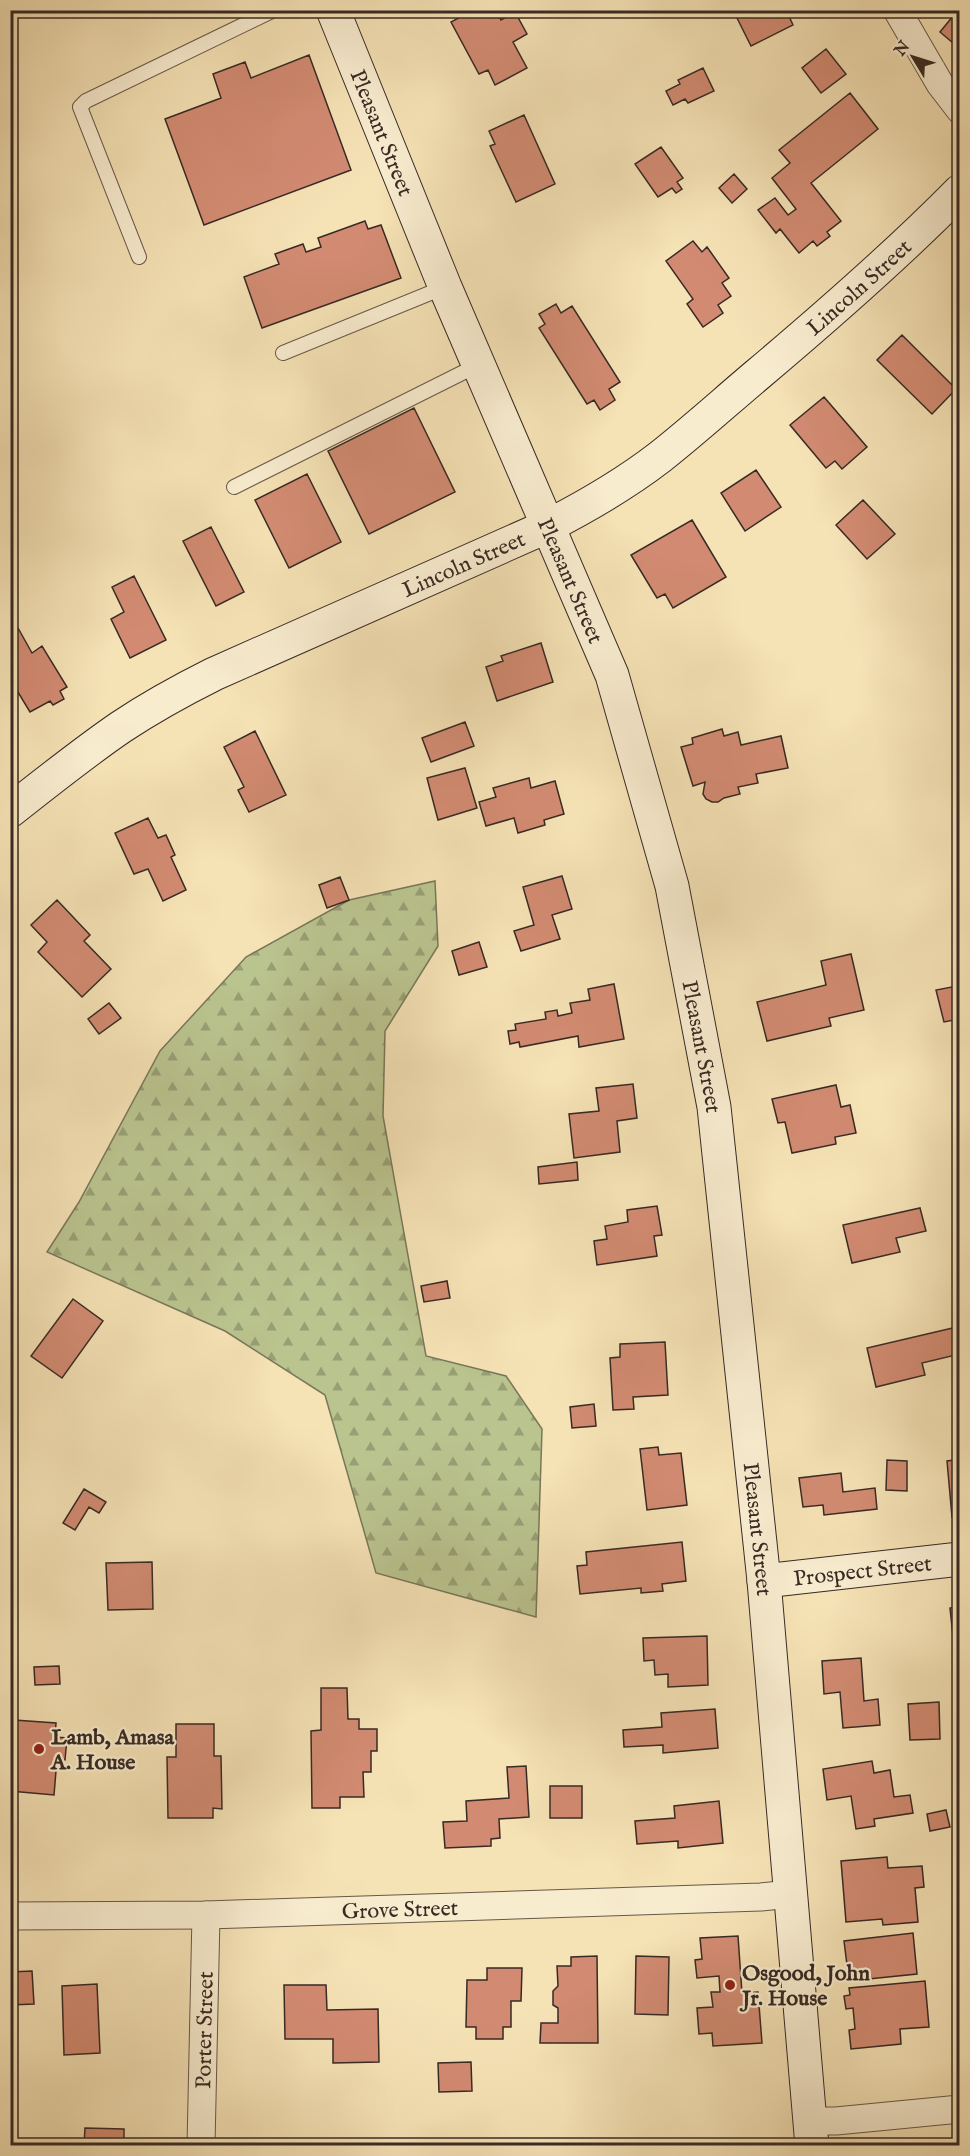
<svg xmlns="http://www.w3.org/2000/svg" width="970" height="2156" viewBox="0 0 970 2156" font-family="'IM FELL English',serif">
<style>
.forest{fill:url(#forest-firs);stroke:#79775a;stroke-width:1.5}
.building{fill:#d28b72;stroke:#382a24;stroke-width:1.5}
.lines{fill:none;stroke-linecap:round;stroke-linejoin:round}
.lane-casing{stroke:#675848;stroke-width:16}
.street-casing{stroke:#675848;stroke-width:29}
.secondary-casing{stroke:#382a24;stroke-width:35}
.lane{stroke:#f8eccf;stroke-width:14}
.street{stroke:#f8eccf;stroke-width:27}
.secondary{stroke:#f8eccf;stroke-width:33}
.poi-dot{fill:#8f2418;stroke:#f8eccf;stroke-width:2}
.labels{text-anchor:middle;stroke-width:4.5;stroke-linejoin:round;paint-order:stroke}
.street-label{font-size:22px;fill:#382a24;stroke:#f8eccf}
.poi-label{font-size:22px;font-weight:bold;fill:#382a24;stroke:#f8eccf;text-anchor:start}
</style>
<defs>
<pattern id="forest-firs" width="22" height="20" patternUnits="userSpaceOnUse" patternTransform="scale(1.5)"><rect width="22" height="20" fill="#bac48f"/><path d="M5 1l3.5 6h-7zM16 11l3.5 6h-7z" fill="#989f75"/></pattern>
</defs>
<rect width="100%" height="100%" fill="#f5e2b5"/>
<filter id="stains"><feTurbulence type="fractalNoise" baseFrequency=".00333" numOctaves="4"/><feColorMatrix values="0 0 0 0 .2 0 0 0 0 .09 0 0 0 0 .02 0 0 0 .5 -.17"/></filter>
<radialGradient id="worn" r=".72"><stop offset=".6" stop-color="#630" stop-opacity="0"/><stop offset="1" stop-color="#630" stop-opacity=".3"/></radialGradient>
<!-- forest -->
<path class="forest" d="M435,881L438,946L385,1031L383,1116L426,1356L506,1376L542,1429L536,1617L376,1573L325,1395L225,1331L47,1252L79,1202L160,1051L246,957L349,900Z"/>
<!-- building -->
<path class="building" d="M70,10H86L74,17Z
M473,10H496L501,20L515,12L527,34L513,42L527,68L495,85L488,70L479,74L451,22Z
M733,10H786L793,25L751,46Z
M958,10H960V49L940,32Z
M826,49L846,74L821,93L802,68Z
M309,55L351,170L204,225L165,119L221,98L213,74L245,62L251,78Z
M703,68L714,91L688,103L685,99L673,105L666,91L680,84L678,80Z
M850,93L878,129L811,183L841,221L827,232L830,236L817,246L813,241L799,253L780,229L776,233L758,210L775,198L788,215L796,209L772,178L790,163L779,150Z
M524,115L555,184L516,202L490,146L495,144L489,131Z
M661,147L683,178L677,182L682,189L676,193L672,188L658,197L635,164Z
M734,174L747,189L732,203L719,188Z
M365,221L368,229L381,225L401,278L262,328L244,277L279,264L275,254L303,244L306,252L321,247L318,238Z
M693,241L702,252L707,247L729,278L722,283L731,296L718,305L723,313L703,327L687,304L693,299L666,261Z
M556,304L561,313L572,306L620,382L609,389L615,400L600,410L594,400L587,404L539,328L545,324L539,314Z
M902,335L956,389L932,414L877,360Z
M824,397L867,447L842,469L835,461L826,468L790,425Z
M414,408L455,492L369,534L328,451Z
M756,470L781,507L745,531L721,493Z
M307,474L341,542L289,568L255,500Z
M863,500L895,534L867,559L836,525Z
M692,520L726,577L673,608L665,594L657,598L631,555Z
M211,527L244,592L216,606L183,541Z
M134,576L166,640L130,658L111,619L124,612L112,587Z
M18,628L32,653L42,646L67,687L60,691L64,699L53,705L50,701L30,712L10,679V668L13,666L10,661V633Z
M541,643L553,682L497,701L486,667L503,661L501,656Z
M465,722L474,746L431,762L422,738Z
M722,729L724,736L738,732L741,745L781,736L788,768L756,774L758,783L738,787L740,794L724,798L718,802H712L706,799L703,794L705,782L693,786L681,747L693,744L692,738Z
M255,731L286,795L249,812L238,790L244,787L224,747Z
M465,768L477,808L438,820L427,778Z
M529,778L531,788L555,781L564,814L544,820L545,825L518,833L514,818L486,826L479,802L496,797L493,788Z
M148,818L158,838L166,835L175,855L171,857L186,890L163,901L148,869L134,874L115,833Z
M562,876L572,909L552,915L560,939L521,951L514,931L534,925L523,887Z
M340,877L349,900L327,908L319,885Z
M57,900L90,935L84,941L111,969L82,997L38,952L47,942L31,925Z
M479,942L487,967L459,975L452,951Z
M851,954L864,1010L829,1018L831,1026L767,1041L757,1002L826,985L821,961Z
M614,984L624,1039L579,1047L578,1036L520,1047L519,1042L510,1044L508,1031L516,1030L515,1024L546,1019L545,1012L557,1010L558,1016L572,1013L570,1003L590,1000L588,989Z
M957,986L960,998V1019L944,1022L936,990Z
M109,1003L121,1018L99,1034L88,1019Z
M633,1084L637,1118L617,1121L620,1152L574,1158L569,1114L599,1111L596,1088Z
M836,1085L841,1107L850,1105L856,1133L835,1137L836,1144L792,1153L785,1122L778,1123L772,1099Z
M577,1162L578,1180L539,1184L538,1167Z
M657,1206L662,1235L654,1236L657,1256L597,1265L594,1241L607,1239L605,1226L628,1222L627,1210Z
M920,1208L926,1231L896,1238L900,1252L852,1263L843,1225Z
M447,1281L450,1298L424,1302L421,1286Z
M73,1299L103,1321L62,1378L31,1356Z
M957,1327L960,1354L922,1363L925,1375L876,1387L867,1348Z
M665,1342L668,1395L633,1397L634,1409L613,1410L610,1358L620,1357V1344Z
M594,1404L596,1426L572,1428L570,1407Z
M960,1446V1516L952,1517L947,1461L954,1460L953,1447Z
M658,1447L659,1455L681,1453L687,1505L647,1510L640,1449Z
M887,1460L907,1461V1491L886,1490Z
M841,1473L843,1492L875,1488L877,1509L824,1515L823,1505L803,1507L799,1478Z
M84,1489L106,1502L99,1513L89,1507L75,1530L63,1523Z
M682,1542L686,1581L662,1584L663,1591L641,1593V1588L580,1594L577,1566L587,1565L586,1552Z
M152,1562L153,1609L108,1610L106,1563Z
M960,1606V1646H954L950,1608Z
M707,1636L708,1685L668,1687V1674L655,1675L654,1660L644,1661L643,1638Z
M861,1658L864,1701L878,1699L880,1725L843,1728L840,1692L824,1694L822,1661Z
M59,1666L60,1684L35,1685L34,1667Z
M321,1688H347L348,1719H359V1729H377V1751H371V1772H363L364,1797H340V1808H312L311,1731L321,1730Z
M939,1702L940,1739L910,1740L908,1704Z
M715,1709L718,1748L663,1753V1745L624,1747L623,1730L662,1727L661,1713Z
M14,1720L56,1723L55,1737L67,1738L65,1760L57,1759L54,1795L10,1791Z
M176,1724H214V1756H221L222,1809L213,1808V1818H168L167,1757H176Z
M872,1761L874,1773L890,1770L894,1797L910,1795L913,1813L874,1819L875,1826L856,1829L851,1796L827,1800L823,1769Z
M526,1766L529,1817L499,1819L500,1838L491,1839V1846L445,1848L443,1822L467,1821L466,1801L509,1798L507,1767Z
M550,1786H582V1818H550Z
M719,1801L723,1843L678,1848V1841L637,1844L635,1821L675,1818L674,1806Z
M946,1810L950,1827L930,1831L927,1814Z
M887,1857L888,1868L922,1866L924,1887L915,1888L918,1922L883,1925L882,1919L846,1922L841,1861Z
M913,1933L917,1974L849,1981L844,1941Z
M738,1936L742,1993L758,1992L762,2043L713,2046L712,2033L699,2034L697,2008L713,2007L711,1992H720L719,1976L697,1978L695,1960L702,1959L700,1938Z
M597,1956L598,2043H540L541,2023H558V2008L553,2005V1991L558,1986L557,1966H571V1957Z
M636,1956L669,1957L668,2015L635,2014Z
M487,1968H522L521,2001H511V2027H503V2039H476V2027H466L467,1980H487Z
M32,1971L34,2004L10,2005V1972Z
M925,1981L929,2027L900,2029L901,2044L851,2049L849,2030L855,2029L853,2008L846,2009L844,1996L850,1995L849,1988Z
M97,1984L100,2053L64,2055L62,1986Z
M284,1985H326L327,2010L378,2009L379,2062L333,2063V2039H285Z
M471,2062L472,2091L439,2092L438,2063Z
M85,2128L124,2129V2146H84Z
M262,2144L311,2145V2146H262Z"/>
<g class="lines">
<defs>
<path id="lane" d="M139,257L80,107L86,101L274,10
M283,353L445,287
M234,487L478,365"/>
<g id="street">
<path d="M897,10L940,84L960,110"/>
<path id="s1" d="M10,1916L206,1915L761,1897L790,1894"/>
<path d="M810,2121H836L960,2109"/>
<path id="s2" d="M201,2146L206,1915"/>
</g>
<g id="secondary">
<path id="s3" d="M333,10L445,287L612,675L672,886L714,1107L764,1581L812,2146"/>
<path id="s4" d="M10,811C47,782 83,753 121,727C151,707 182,690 214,674L548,526C587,506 625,484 660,457C693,431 725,402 757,375C827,316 896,256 960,191"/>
<path id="s5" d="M764,1581L960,1559"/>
</g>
</defs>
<!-- lane casing -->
<use href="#lane" class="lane-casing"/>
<!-- street casing -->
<use href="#street" class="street-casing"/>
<!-- secondary casing -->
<use href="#secondary" class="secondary-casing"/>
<!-- lane -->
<use href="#lane" class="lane"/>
<!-- street -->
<use href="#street" class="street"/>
<!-- secondary -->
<use href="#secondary" class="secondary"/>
</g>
<!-- markers -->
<g class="poi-dot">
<circle cx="39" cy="1749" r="6"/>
<circle cx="730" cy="1985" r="6"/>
</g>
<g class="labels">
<!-- street labels -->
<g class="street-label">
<text dy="8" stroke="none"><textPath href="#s3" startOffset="132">Pleasant Street</textPath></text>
<text dy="8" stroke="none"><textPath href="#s4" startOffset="1005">Lincoln Street</textPath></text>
<text dy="8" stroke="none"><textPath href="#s4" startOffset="519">Lincoln Street</textPath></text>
<text dy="8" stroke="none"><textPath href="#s3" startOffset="618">Pleasant Street</textPath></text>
<text dy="8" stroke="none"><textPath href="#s3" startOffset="1104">Pleasant Street</textPath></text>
<text dy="8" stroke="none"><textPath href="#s3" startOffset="1590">Pleasant Street</textPath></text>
<text dy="8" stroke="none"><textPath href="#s5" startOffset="99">Prospect Street</textPath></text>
<text dy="8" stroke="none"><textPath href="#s1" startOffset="390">Grove Street</textPath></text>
<text dy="8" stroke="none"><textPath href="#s2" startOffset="116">Porter Street</textPath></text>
</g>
<!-- poi labels -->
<g class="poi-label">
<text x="51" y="1744">Lamb, Amasa<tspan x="51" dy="25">A. House</tspan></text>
<text x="742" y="1980">Osgood, John<tspan x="742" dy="25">Jr. House</tspan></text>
</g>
</g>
<!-- margin -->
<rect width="970" height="2156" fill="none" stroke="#f5e2b5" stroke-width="36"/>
<rect x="12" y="12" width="946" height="2132" fill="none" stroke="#382a24" stroke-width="3"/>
<rect x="18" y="18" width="934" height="2120" fill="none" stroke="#382a24" stroke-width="1.5"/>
<!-- north arrow -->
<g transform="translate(913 57) rotate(308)" stroke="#f8eccf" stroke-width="4.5" paint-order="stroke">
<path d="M0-4.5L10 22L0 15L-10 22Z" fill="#382a24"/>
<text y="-9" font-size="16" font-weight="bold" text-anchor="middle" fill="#382a24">N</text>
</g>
<rect width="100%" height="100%" filter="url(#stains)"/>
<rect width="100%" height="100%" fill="url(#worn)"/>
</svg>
